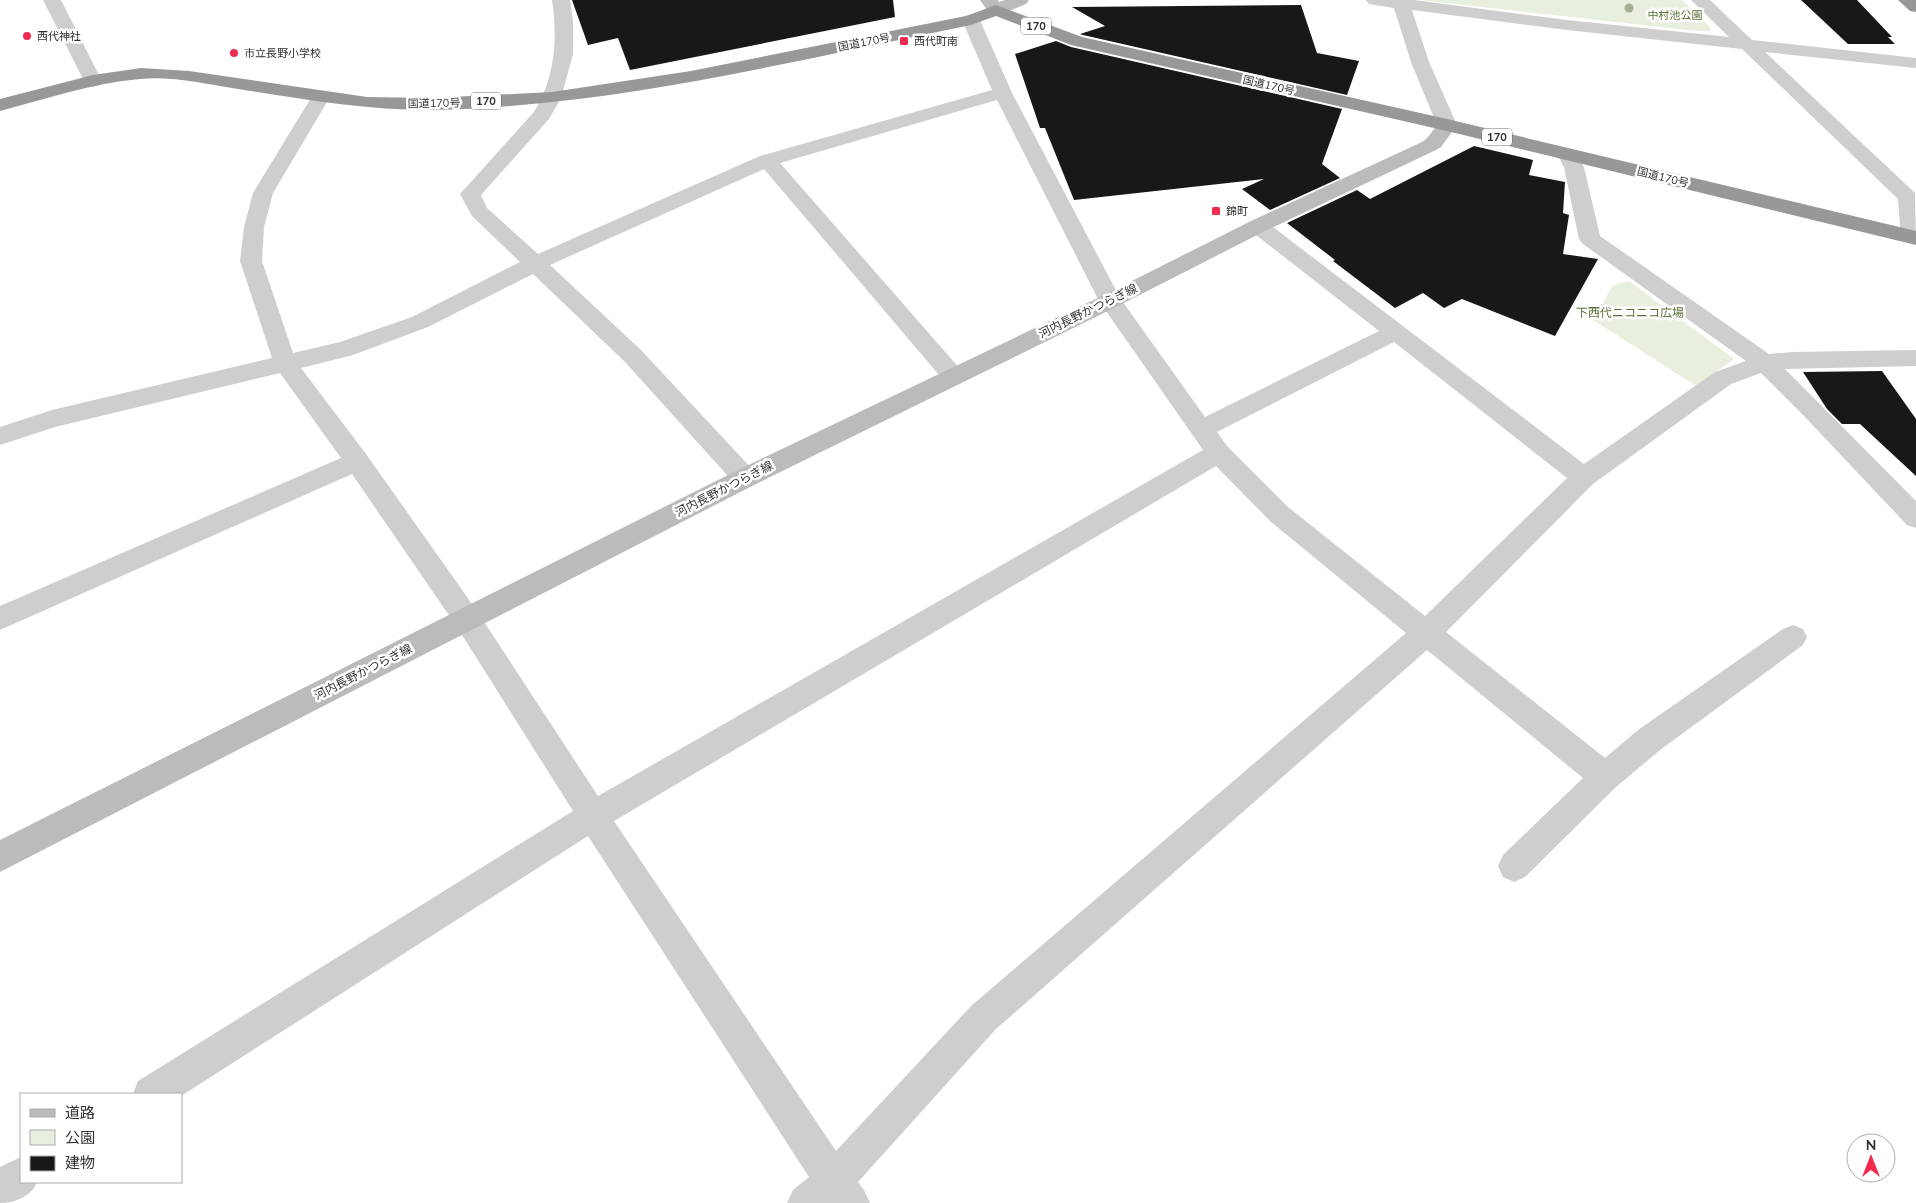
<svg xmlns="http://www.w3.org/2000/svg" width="1916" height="1203" viewBox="0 0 1916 1203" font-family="Mulish,'Noto Sans JP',sans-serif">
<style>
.green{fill:#e9efdf}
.building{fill:#181818}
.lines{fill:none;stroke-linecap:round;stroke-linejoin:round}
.street{fill:#cecece;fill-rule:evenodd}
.secondary{fill:#bbb;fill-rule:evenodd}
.highway{fill:#989898;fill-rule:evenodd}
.tree{fill:#a4b193}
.poi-dot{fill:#f22a50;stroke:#fff;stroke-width:2}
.labels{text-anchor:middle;stroke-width:5;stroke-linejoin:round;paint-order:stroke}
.far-park-label{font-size:11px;fill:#5a713a;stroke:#fff}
.shield{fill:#fff;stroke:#6f6f6f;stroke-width:1}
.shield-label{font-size:11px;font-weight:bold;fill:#313131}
.far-poi-label{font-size:11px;fill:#313131;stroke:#fff;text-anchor:start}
.far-street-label{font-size:11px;fill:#313131;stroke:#fff}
.street-label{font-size:12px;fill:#313131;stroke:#fff}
.park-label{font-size:12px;fill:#5a713a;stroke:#fff}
</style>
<rect width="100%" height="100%" fill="#fff"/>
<!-- green -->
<path class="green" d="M1420,0H1682L1710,27V31H1696Z
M1629,281L1734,359L1696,386L1593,320L1613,285Z"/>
<!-- building -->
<path class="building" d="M572,0H893L895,17L630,70L618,38L588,45Z
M1801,0H1857L1892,37H1888L1895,44H1848Z
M1301,5L1317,53L1359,61L1347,95L1083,35L1080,34L1105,26L1072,7Z
M1056,41L1071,47L1342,109L1322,164L1340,178L1270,210L1242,189L1264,179L1074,200L1045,128H1040L1015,54Z
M1474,146L1533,160L1529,175L1565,182L1563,213L1569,215L1563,254L1598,259L1555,336L1462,299L1444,308L1423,293L1395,308L1333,261L1335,260L1287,223L1357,190L1370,199Z
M1882,371L1916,419V476L1860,424H1842L1827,409L1803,372Z"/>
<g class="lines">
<!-- street -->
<path class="street" d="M43,0H61L102,81L100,85L93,87L86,85L84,81Z
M552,0H570L573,21V54L561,98L549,119L481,195L487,208L538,254L760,156L992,90L962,20L965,16L971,15L977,16L980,20L1012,93L1120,298L1205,417L1379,331L1251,231L1248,226L1251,221L1258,219L1265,221L1584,464L1715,372L1746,361L1583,244L1579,239L1564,167L1557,154L1560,150L1567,148L1574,150L1584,167L1600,236L1769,354L1793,352L1916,350V366L1785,369L1916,501V528L1907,525L1804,416L1761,373L1731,384L1593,484L1446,632L1605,758L1638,730L1783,629L1793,625L1803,629L1807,637L1803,645L1660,750L1616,787L1525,877L1514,882L1503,877L1498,866L1503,855L1583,778L1427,650L995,1030L858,1182L864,1190L870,1203H787L793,1190L809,1177L588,836L181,1096L133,1094L138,1081L573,811L457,627L352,474L0,630V606L341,458L280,373L55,427L0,445V427L52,410L272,358L240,261L244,227L253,193L314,93L321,91L328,93L330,97L273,193L264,227L262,261L293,353L340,342L412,317L520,262L472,216L460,194L534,112C555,78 558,39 552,0ZM997,100L1099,301L1203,450L598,796L477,611L366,454L301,368L353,355L428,327L533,274L625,362L736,485L745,488L754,485L758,478L754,471L641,350L550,265L764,169L945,382L953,384L961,382L965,376L961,370L780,163ZM1394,342L1567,478L1425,616L1288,507L1227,446L1217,432ZM1216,466L1270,521L1406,633L971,1006L836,1151L614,821Z
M1366,0H1414L1567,20L1729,37L1691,0H1710L1752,40L1916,58V68L1765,52L1915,193L1916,243L1905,242L1901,237L1898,199L1742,49L1567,30L1412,10L1429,62L1457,125L1454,129L1447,131L1440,129L1437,125L1411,62L1394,8L1369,4Z
M21,1157V1182H37C32,1196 15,1203 0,1203V1167Z"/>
<!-- secondary -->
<path class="secondary" d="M980,0H998L999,2L1005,0H1029L1026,4L1002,14L996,15L990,14Z
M1447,119L1454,121L1457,125L1441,147L1436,150L1265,231L1118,306L754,485L0,872V840L736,471L1102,296L1251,221L1422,142C1432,136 1435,122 1447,119Z"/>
<!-- highway -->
<path class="highway" d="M1898,0H1916V12L1910,11Z
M996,5L1082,37L1447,119L1916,231V245L1447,131L1071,45L996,16L971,25C792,61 612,107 429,110C364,110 303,99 238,89C206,84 172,76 140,79C92,83 46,99 0,111V99L93,75L141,68L189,71L367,97L430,98L552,92L691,71L966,16Z"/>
</g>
<!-- trees -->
<circle class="tree" cx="1629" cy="8" r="4.5"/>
<!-- markers -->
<g class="poi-dot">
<circle cx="27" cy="36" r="5"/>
<rect x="899" y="36" width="10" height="10" rx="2.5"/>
<circle cx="234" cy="53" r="5"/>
<rect x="1211" y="206" width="10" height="10" rx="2.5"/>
</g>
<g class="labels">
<!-- far-park labels -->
<g class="far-park-label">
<text x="1675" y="19">中村池公園</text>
</g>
<!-- shield labels -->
<g class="shield">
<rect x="1021" y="17.5" width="30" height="17" rx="4"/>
<rect x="471" y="92.5" width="30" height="17" rx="4"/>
<rect x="1482" y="128.5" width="30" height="17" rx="4"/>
</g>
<g class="shield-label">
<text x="1036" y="30">170</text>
<text x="486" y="105">170</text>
<text x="1497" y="141">170</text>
</g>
<!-- far-poi labels -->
<g class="far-poi-label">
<text x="37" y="40">西代神社</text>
<text x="914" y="45">西代町南</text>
<text x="244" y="57">市立長野小学校</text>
<text x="1226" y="215">錦町</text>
</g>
<!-- far-street labels -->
<g class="far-street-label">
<text transform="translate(864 42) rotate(-11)" y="4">国道170号</text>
<text transform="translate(1269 85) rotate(13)" y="4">国道170号</text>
<text transform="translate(434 103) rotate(-1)" y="4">国道170号</text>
<text transform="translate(1663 177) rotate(14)" y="4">国道170号</text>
</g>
<!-- street labels -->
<g class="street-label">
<text transform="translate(1088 311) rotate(-26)" y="4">河内長野かつらぎ線</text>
<text transform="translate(724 489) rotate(-27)" y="4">河内長野かつらぎ線</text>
<text transform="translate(363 672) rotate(-27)" y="4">河内長野かつらぎ線</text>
</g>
<!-- park labels -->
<g class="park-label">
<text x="1630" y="317">下西代ニコニコ広場</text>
</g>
</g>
<!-- legend -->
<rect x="20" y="1093" width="162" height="90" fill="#ffffff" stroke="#adadad"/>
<rect x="30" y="1109" width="25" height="8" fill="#bbbbbb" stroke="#adadad"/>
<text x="65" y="1118" font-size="15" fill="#313131">道路</text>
<rect x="30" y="1130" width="25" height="15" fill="#e9efdf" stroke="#adadad"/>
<text x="65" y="1143" font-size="15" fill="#313131">公園</text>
<rect x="30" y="1156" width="25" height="15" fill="#181818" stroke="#adadad"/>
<text x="65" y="1168" font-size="15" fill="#313131">建物</text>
<!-- north arrow -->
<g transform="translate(1871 1158)"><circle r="24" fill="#ffffff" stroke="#adadad"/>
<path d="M0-4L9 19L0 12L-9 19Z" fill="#f22a50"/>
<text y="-8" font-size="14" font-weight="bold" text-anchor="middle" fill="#313131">N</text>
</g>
</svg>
